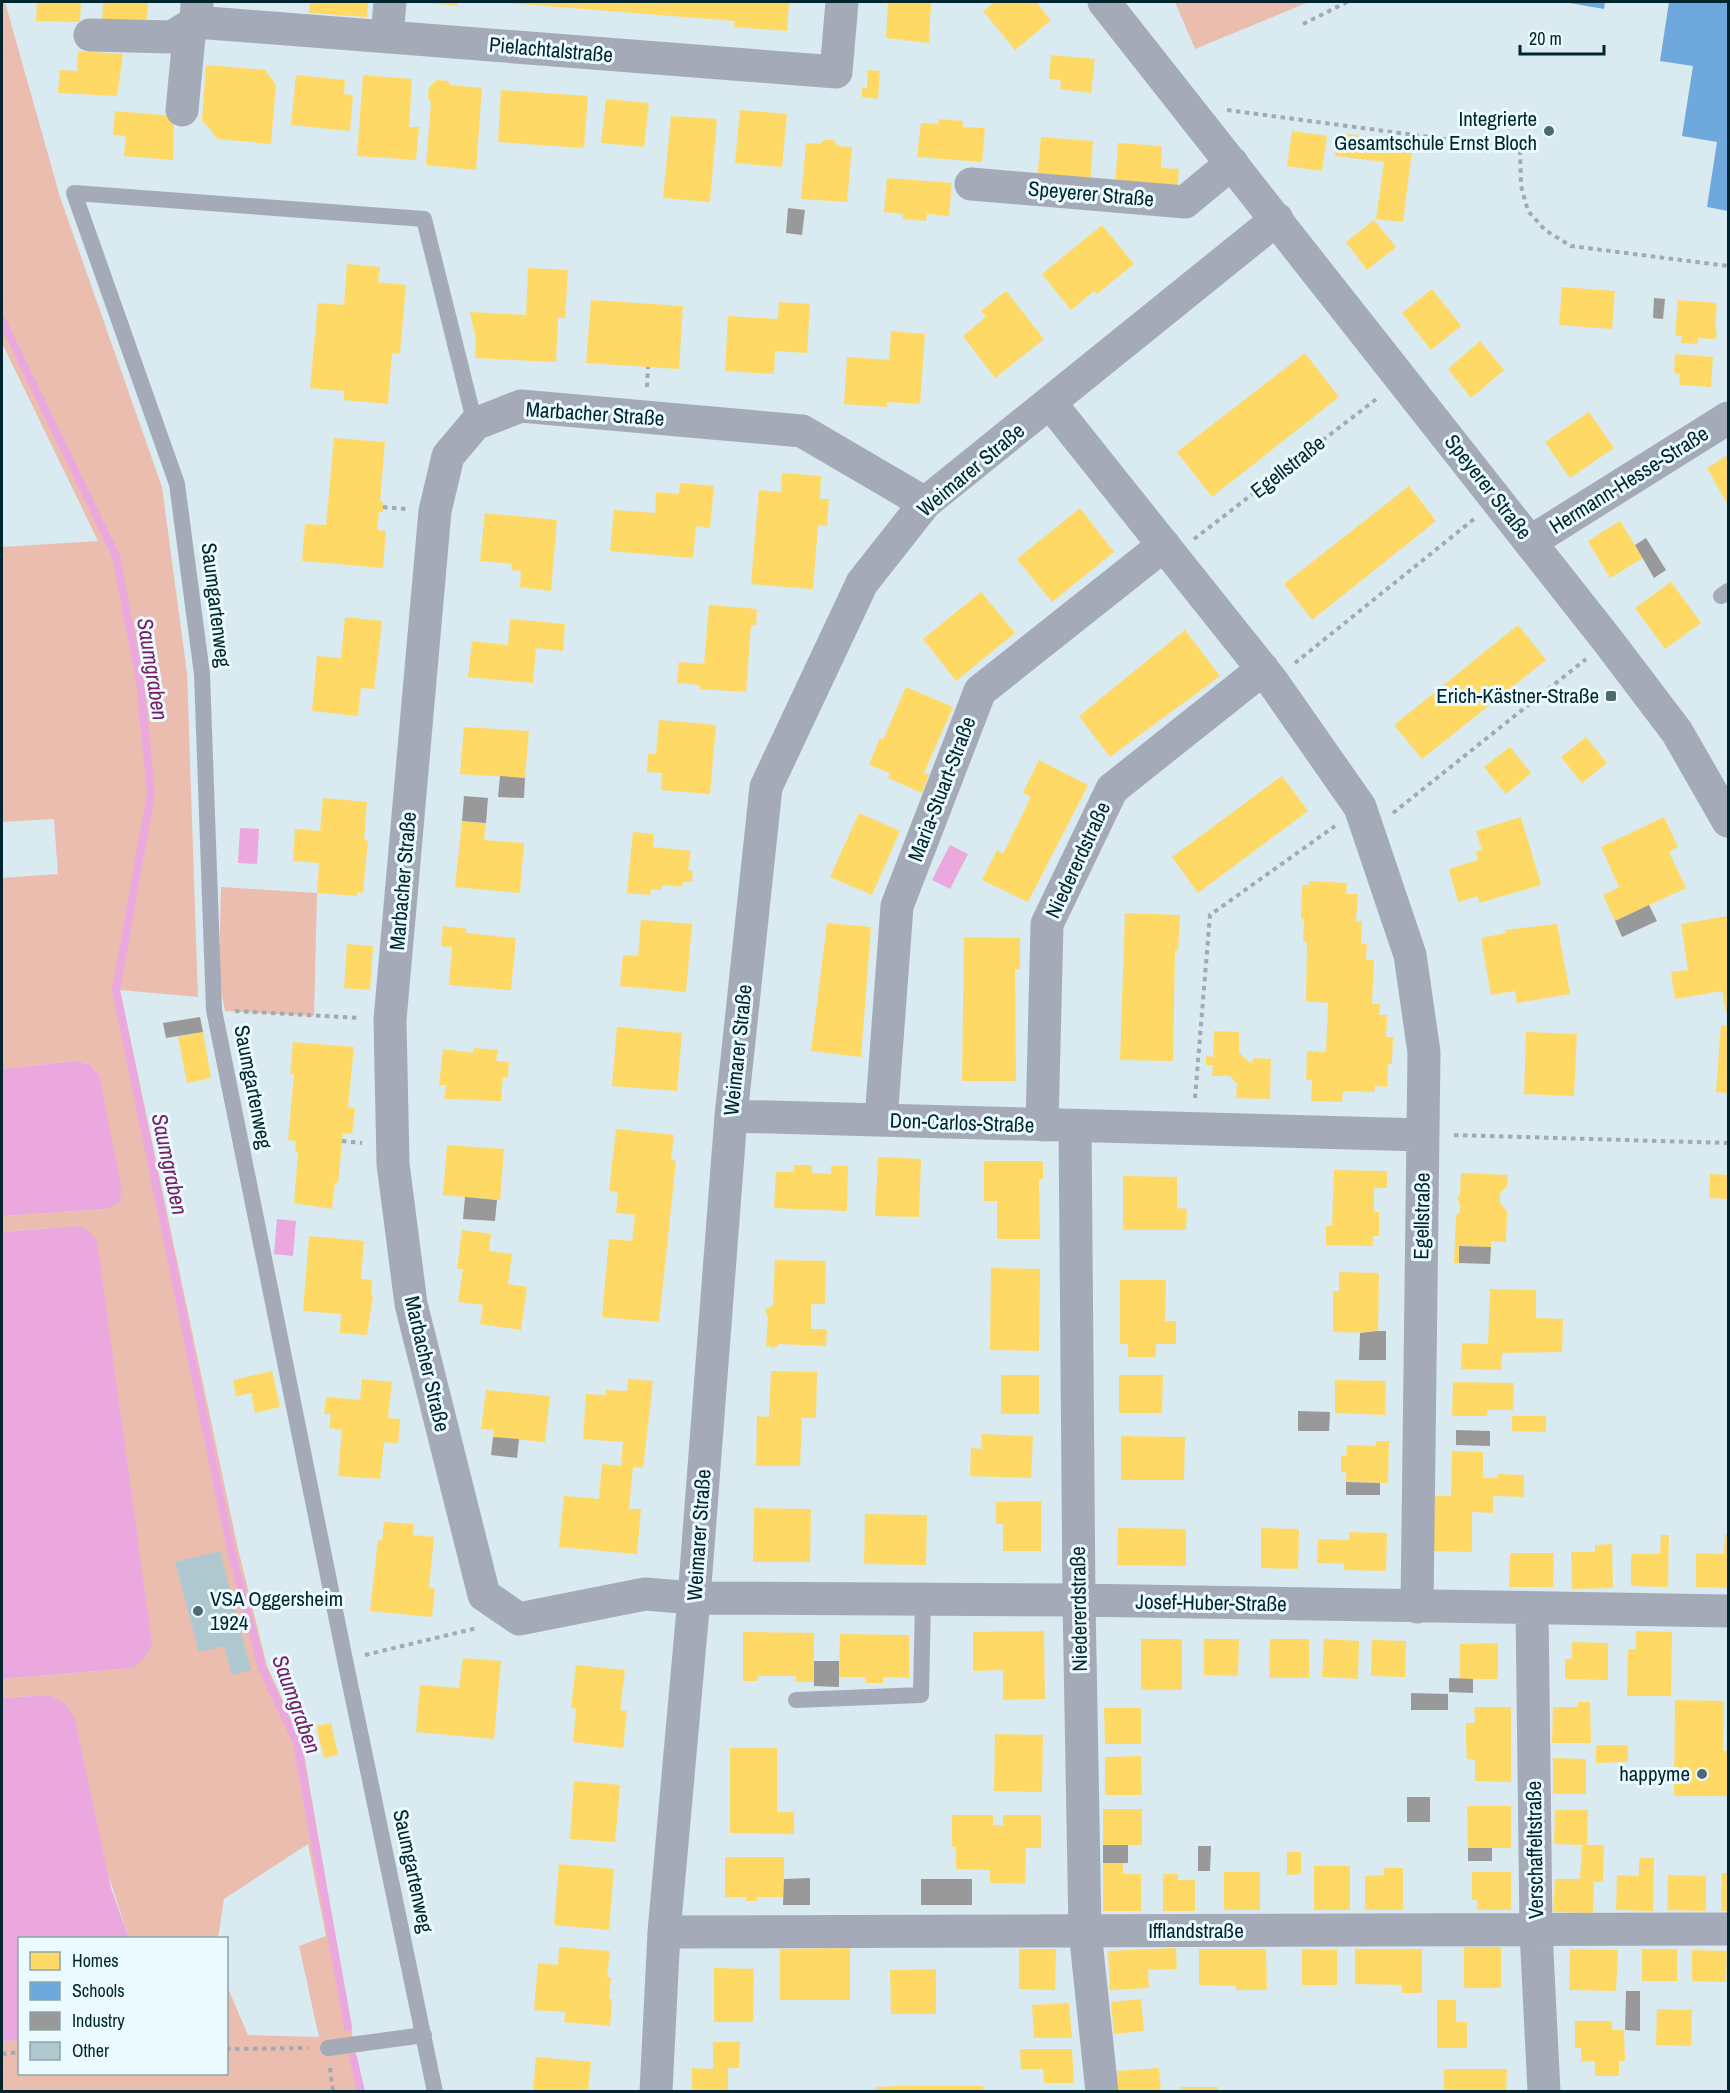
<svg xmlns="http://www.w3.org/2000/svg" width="1730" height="2093" viewBox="0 0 1730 2093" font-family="'Archivo Narrow',sans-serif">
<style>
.green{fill:#ebbdaf}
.water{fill:#eaa8de}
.homes{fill:#ffd966}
.schools{fill:#6fa8dc}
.industry{fill:#999}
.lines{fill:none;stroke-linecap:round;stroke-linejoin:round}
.stream{stroke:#eaa8de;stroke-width:8}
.building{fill:#afc7ce}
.path{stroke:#a1a9b3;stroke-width:4;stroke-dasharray:4.5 4.5;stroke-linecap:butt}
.service{stroke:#a5aab9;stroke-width:16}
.minor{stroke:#a5aab9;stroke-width:33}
.tertiary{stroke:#a5aab9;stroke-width:33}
.poi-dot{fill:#4d6a72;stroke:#eafafe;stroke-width:2}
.labels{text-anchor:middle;stroke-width:6;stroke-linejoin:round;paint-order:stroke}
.street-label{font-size:21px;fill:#01252e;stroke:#eafafe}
.poi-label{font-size:21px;fill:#01252e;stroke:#eafafe;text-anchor:end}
.water-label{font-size:22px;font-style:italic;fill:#771d64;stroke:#eafafe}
</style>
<rect width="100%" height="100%" fill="#d9eaf0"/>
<!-- green -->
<path class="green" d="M2,2H5L60,197L162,487L187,673L198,997L120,990L238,1549L267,1666L302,1742L362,2091H2V2041L19,2040L20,2074H226L227,1986L248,2035L319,2037L299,1946L326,1936L308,1844L224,1899L218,1938H129L49,1695L2,1698V1679L132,1668L79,1226L2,1232V1216L105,1209L89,1064L76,1061L2,1069V878L58,874L54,819L2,822V547L98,541L2,343Z
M1175,2H1309L1195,49Z
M221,887L317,893L314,1016L225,1011L219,979Z"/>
<!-- water -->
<path class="water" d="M240,828L259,829L257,864L238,863Z
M950,845L968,854L950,889L932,880Z
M76,1061L89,1064L99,1075L122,1191L118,1204L105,1209L2,1216V1069Z
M277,1219L296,1221L293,1256L274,1254Z
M79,1226L90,1232L97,1241L152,1644L145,1658L132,1668L2,1679V1232Z
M49,1695L67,1705L75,1720L111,1888L129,1938H20L19,2040L2,2041V1698Z"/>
<!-- homes -->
<path class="homes" d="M37,2H81L80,22L36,21Z
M103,2H148L146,29L102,27Z
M310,2H368L367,17L309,13Z
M419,2H458V6Z
M496,2H789L787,31L734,27L735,21Z
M888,2H931L929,43L886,38Z
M995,2H1036L1051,20L1015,50L983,11Z
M78,51L123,54L117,96L58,93L60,70L77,71Z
M1051,55L1095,59L1091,93L1060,89L1061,80L1049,79Z
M206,65L265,70L276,85L271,144L218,139L202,120Z
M868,70L880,71L878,99L862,97V88H867Z
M296,75L345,80L344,94L353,95L350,131L291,125Z
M363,75L412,79L409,127H419L416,160L357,156Z
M437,80L448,81L451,85L482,88L476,170L426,165L431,103L428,98L429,87Z
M501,90L588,96L584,148L498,142Z
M606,99L649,103L644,147L601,143Z
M740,110L787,114L782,167L735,163Z
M115,111L174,116L173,160L124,156L126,136L113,135Z
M671,116L717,119L710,202L663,198Z
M939,119L963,121V127L985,128L982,162L917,157L921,123L938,124Z
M1292,131L1327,136L1322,171L1287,166Z
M1338,133L1413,143L1403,222L1376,219L1384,162L1335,156Z
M1041,137L1093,141L1090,186L1037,181Z
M824,140H834L837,146L852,147L847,202L801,199L806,143L820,144Z
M1118,143L1162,146L1161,168L1179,169L1177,192L1115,187Z
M887,178L952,183L949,216L927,214L926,221L903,219V214L884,212Z
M1374,220L1396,247L1367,270L1346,242Z
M1102,225L1134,264L1097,294L1094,291L1071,310L1042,274Z
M347,264L380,267L378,282L406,285L400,354L392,353L388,404L344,400V391L310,388L318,303L344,305Z
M528,268L568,270L565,318H558L556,362L475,358L476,340L470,312L526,315Z
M1562,287L1615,291L1612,329L1559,325Z
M1432,289L1461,326L1431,350L1402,313Z
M1006,291L1044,339L995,378L963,336L986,317L981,311Z
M591,300L683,306L679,369L586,363Z
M1678,300L1717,303L1715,324L1717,336L1714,339L1698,338L1697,344L1681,343L1682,336H1675Z
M779,302L810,304L807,353L775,351L774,374L725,371L728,316L778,319Z
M891,331L925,334L920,404L887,402V407L844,404L847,357L889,360Z
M1480,341L1504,370L1471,398L1448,369Z
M1305,353L1339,397L1212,497L1177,452Z
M1675,354L1713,357L1711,387L1679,385L1680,374L1674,373Z
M1589,412L1614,448L1570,478L1545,442Z
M334,438L385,442L380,502H383V512H379L377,530L386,531L383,568L302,561L305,524L326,525Z
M1728,455V505L1707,468Z
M782,473L821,476L820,499H829L827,526L818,525L813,589L751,584L759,490L781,492Z
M680,483L714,486L710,528L696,526L693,558L610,551L614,510L655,513L656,492L679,494Z
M1409,486L1436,521L1312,620L1284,584Z
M1080,508L1114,552L1052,602L1017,559Z
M485,513L557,520L551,591L520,587L521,571L511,570L512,564L480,561Z
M1620,521L1643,558L1610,578L1588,541Z
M1671,582L1701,623L1665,649L1635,608Z
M981,592L1015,633L956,681L923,639Z
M709,605L757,609L756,625H751L746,692L700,689V685L677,683L679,662L704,664Z
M345,617L382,621L374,689L361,688L358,716L312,711L317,656L341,658Z
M510,619L565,624L563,651L536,648L533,683L468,677L472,641L508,645Z
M1518,625L1546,660L1422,759L1394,725Z
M1185,630L1220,676L1110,757L1079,716Z
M906,687L953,707L924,773L929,775L922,793L888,778L890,773L869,765L880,738L883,740Z
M659,720L716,725L710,794L661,790L662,773L647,772L648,754H656Z
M464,727L529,731L525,778L460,774Z
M1586,737L1607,763L1582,783L1561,757Z
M1510,747L1531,773L1506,794L1484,767Z
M1039,760L1088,785L1028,902L982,880L997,850L1003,854L1031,797L1023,793Z
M1282,776L1308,811L1198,893L1172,857Z
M323,798L367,802L364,840H368L363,893L357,892V896L317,893L319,863L293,861L295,829L320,831Z
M859,813L900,831L872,895L830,877Z
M1521,817L1541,885L1479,903L1478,896L1458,902L1449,869L1478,860L1476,852L1482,850L1476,831Z
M1664,817L1678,847L1669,852L1686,888L1615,921L1603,895L1619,887L1601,847Z
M462,821L486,823L484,840L524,843L520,893L455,887Z
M633,832L654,834L653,847L691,851L688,870L693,871L692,882H683L682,887L662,885L661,890L651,889L650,895L627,893Z
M1309,881L1347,883L1346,894H1358L1356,921H1362L1361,944H1367L1366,960H1374L1372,1004H1380L1379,1015H1387L1386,1037H1393L1392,1064H1388L1387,1087L1375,1086L1374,1092L1343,1091L1342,1102L1311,1101L1312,1080H1306L1307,1051L1326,1052L1328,1003L1306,1001L1307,942L1303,941L1304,919H1301L1302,885H1309Z
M1125,913L1180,915L1178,951L1175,950L1173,1061L1120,1060Z
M1728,916V1011L1726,1012L1722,991L1675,999L1671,972L1688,970L1681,924Z
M641,920L692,924L686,992L620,986L623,955L638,956Z
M827,923L871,927L861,1057L811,1051Z
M1557,924L1570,994L1517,1003L1515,991L1491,995L1481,938L1506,933L1505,930Z
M443,926L467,929L466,933L516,938L511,990L449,985L452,947L441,946Z
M964,937L1020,938V969H1015L1016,1081H962Z
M347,944L373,946L370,990L344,988Z
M1721,1025L1728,1026V1093L1716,1092Z
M617,1027L682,1033L677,1091L612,1086Z
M1214,1031L1239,1032V1053L1250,1063L1255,1058L1271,1059L1270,1099L1236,1098L1237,1084L1230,1076H1212L1213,1065H1206V1056L1213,1057Z
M203,1032L211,1078L187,1083L178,1037Z
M1526,1032L1577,1034L1574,1096L1524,1094Z
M293,1042L354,1047L348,1107L355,1108L352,1134L343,1133L338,1183H335L332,1209L294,1203L298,1152L295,1151L296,1141L288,1140L294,1074H290Z
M474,1048L498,1050L496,1061L509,1062L508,1077H503L501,1101L444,1099L446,1085H439L443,1049L473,1053Z
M616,1129L674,1135L671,1160L676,1161L659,1322L602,1317L609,1239L632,1241L635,1215L616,1213L618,1192L609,1191Z
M447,1145L504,1149L500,1200L443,1195Z
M878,1157L921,1159L919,1217L875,1216Z
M984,1161H1043V1179H1039L1040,1239H997V1201H984Z
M794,1165H812V1173L831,1174V1166H848L847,1211L774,1208L776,1172H794Z
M1334,1170L1387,1171V1188H1374V1212H1379V1236H1373V1246L1326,1245V1226H1332Z
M1461,1173L1508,1175L1507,1186L1500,1193V1203L1507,1211L1506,1242L1491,1241V1247L1459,1246V1263H1454L1456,1215L1460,1212V1203L1457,1199L1460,1195Z
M1710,1174L1728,1175V1199L1709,1198Z
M1123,1176L1177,1177V1208L1187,1209L1186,1230H1123Z
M462,1230L491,1234L489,1251L512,1254L508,1284L527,1287L521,1330L480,1324L483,1305L458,1302L463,1269H457Z
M309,1236L364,1241L361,1279L372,1280L371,1296H373L367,1335L340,1333L341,1314L303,1311Z
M775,1260L826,1261L825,1304H811V1329H827L826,1346L779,1344L774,1348L766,1345L768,1318L765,1310L773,1305Z
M991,1268L1040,1269L1039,1351L990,1350Z
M1339,1272L1379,1273L1378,1333L1333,1332V1291H1339Z
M1120,1280H1166L1165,1321H1176V1344H1156V1357H1128V1344H1120Z
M1490,1289L1536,1290V1318L1563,1319L1562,1352L1502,1353L1501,1370L1461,1369L1462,1343L1488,1344Z
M272,1371L280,1407L255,1413L251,1393L236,1396L233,1380Z
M771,1371L817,1372L816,1418H802L800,1466H756L757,1416L769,1417Z
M1001,1375H1039V1414H1001Z
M1119,1375H1163L1162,1413H1119Z
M362,1379L392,1382L388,1418L400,1419L398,1444L384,1442L380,1479L338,1476L342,1430L329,1428L331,1414H324L326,1397L360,1400Z
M628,1379L653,1381L643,1468L633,1467L629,1509H641L637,1554L559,1547L564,1496L599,1499L602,1464L621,1466L623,1442L583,1439L586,1394L606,1395V1390L627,1391Z
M1335,1380L1386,1381L1385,1415L1335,1413Z
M1453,1382L1514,1383L1513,1410H1487V1416H1452Z
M486,1390L550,1396L545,1442L493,1437L494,1430L481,1429Z
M1512,1416H1546V1432L1512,1431Z
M982,1434L1033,1436L1031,1478L970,1476L971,1448L981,1449Z
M1121,1436L1185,1437L1184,1480H1121Z
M1376,1441H1389L1388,1483L1346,1482V1472H1341V1455L1346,1456L1347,1445L1376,1446Z
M1452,1451L1483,1452V1478H1498V1474L1524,1475V1497L1493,1496V1513L1472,1512V1552L1433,1551L1434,1496H1451Z
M1041,1501V1551H1003V1524H996V1502Z
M754,1508L811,1509L810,1562H753Z
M865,1514L927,1515L926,1565L864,1564Z
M384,1522L414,1524L413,1535L434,1537L429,1588L435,1589L432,1617L370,1611L378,1540L382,1541Z
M1118,1528L1186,1529V1566L1117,1565Z
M1261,1528L1299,1529L1298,1569L1261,1568Z
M1349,1532L1387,1533L1386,1571L1344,1570V1564L1317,1563L1318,1539L1350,1540Z
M1725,1534L1728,1535V1588L1696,1587V1553L1724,1554Z
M1661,1535H1669L1668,1587L1631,1586V1554H1660Z
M1612,1544L1613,1588L1572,1589L1571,1552H1595V1545Z
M1510,1553H1554L1553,1587H1509Z
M1044,1631L1045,1699L1003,1700V1670L973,1671V1632Z
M1636,1631L1672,1632L1671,1696H1627L1628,1649H1636Z
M743,1632L814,1633V1682H796V1676H758V1681H743Z
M840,1634L909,1635V1678L883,1677V1683H866V1677H839Z
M1141,1639H1182V1690H1141Z
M1204,1639H1239L1238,1676L1204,1675Z
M1270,1639H1309V1678H1269Z
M1324,1639L1359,1641L1358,1679L1322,1677Z
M1372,1640L1406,1641L1405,1677L1371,1676Z
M1572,1642L1608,1643V1680L1565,1679V1659H1572Z
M1498,1643V1679H1460V1644Z
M463,1658L501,1661L494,1739L416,1732L420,1685L459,1688Z
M576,1665L625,1670L620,1710L627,1711L623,1748L573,1742L576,1709L571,1708Z
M1675,1700L1724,1701L1723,1751H1728V1796H1674Z
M1578,1702H1590L1591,1743H1552L1553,1707H1578Z
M1474,1707H1511V1782L1475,1781V1760L1467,1759L1466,1743V1723H1475Z
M1104,1708H1141V1744H1105Z
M331,1723L338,1755L324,1758L316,1726Z
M995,1734L1043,1735L1042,1792L994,1791Z
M1596,1745H1628V1762L1596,1763Z
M730,1748H777V1812H794V1834L730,1833Z
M1141,1756L1142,1795H1105V1757Z
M1553,1758L1586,1759V1794H1553Z
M574,1781L620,1785L615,1842L570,1839Z
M1467,1806H1511V1848H1468Z
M1103,1809H1142V1845H1103Z
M1555,1810H1588L1587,1845H1604L1603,1882H1594L1593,1913L1553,1912L1555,1879H1580L1582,1845L1554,1844Z
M952,1815H993V1825H1003V1815H1041V1848H1026L1025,1884L990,1883V1870L956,1869V1847H952Z
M1287,1852H1301V1874L1287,1875Z
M725,1857H784V1897H757V1901H746V1897H725Z
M1639,1858H1654L1653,1911L1616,1910L1617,1875L1639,1876Z
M1103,1863H1123V1874H1141V1911H1103Z
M559,1864L614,1869L609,1930L554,1925Z
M1314,1866H1350V1910H1314Z
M1384,1868H1403V1910H1365V1876L1384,1875Z
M1224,1872H1260V1910H1224Z
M1472,1872H1511V1910H1477V1900H1472Z
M1722,1873H1728V1911H1721Z
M1163,1874H1178V1880H1195V1911H1163Z
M1668,1875L1706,1876V1911L1667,1910Z
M559,1947L610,1951L607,1977H611L609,1999H612L610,2026L564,2022L565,2012L534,2010L538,1963L558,1965Z
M1464,1947H1501V1988H1464Z
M850,1948V2000H780V1949Z
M1176,1948L1177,1969L1148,1970L1149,1988L1110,1990L1108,1951Z
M1019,1949H1056L1055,1990L1019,1989Z
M1199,1949H1266L1267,1990H1236V1986L1199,1985Z
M1302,1949L1337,1950V1985H1302Z
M1355,1949H1422V1993H1402V1985L1355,1984Z
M1570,1949L1618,1950L1616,1991L1569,1990Z
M1642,1949H1677V1981H1642Z
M1692,1950L1727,1951L1726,1982L1692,1981Z
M714,1968L754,1969L753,2022H714Z
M936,1969V2014H891L890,1970Z
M1141,1999L1144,2031L1114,2034L1111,2002Z
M1437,2000H1456V2022H1467V2048H1437Z
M1069,2003L1072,2038H1034L1032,2005Z
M1657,2009L1692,2010L1691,2046L1656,2045Z
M1575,2021H1612V2030H1624L1625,2061H1619V2076H1595V2061L1581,2062V2048H1575Z
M713,2042H740L739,2068H728V2092H692V2068L713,2069Z
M1020,2049H1072L1074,2083H1044L1043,2069H1021Z
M536,2057L591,2062L588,2092H533Z
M1159,2068L1161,2092H1118L1117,2071Z
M1444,2069H1507L1506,2092L1444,2091Z
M901,2086H983V2092H875V2087Z
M1181,2087H1218V2092H1181Z"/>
<!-- schools -->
<path class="schools" d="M1564,2H1605L1604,9Z
M1669,2H1728V211L1707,207L1717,142L1682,136L1693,66L1660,61Z"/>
<!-- industry -->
<path class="industry" d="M788,208L805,210L802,235L786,233Z
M1654,298L1665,299L1663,319L1653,318Z
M1646,538L1666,570L1654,578L1635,545Z
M500,776L525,778L524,798L498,797Z
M464,796L488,798L486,823L462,821Z
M1649,905L1657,921L1622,937L1615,921Z
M200,1017L203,1032L166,1038L163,1023Z
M465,1197L497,1200L495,1221L463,1219Z
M1459,1246L1491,1247L1490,1264L1459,1263Z
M1378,1331H1386V1360H1359L1360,1333Z
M1298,1411L1330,1412L1329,1431H1298Z
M1456,1430L1490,1431V1446L1456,1445Z
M493,1437L519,1439L517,1458L491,1455Z
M1346,1482L1380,1483V1495H1346Z
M814,1661H839V1687L814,1686Z
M1449,1678L1473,1679V1693L1449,1692Z
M1411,1693L1448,1694V1710H1411Z
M1407,1797H1430V1822H1407Z
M1103,1845H1128V1863H1103Z
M1198,1846H1211L1210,1871H1198Z
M1468,1848H1492V1861H1468Z
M810,1878V1905H783L784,1879Z
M921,1879H972V1905H921Z
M1626,1991H1640V2031L1625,2030Z"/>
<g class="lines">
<!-- stream -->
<path class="stream" d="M2,320L116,556L140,681L151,793L116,990L231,1550L262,1668L297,1743L348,2027
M353,2057L361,2092"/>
</g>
<!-- building -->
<path class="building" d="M220,1551L251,1670L232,1675L224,1646L199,1652L175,1562Z"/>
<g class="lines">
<!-- path -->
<path class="path" d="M1303,24L1347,2
M1227,110L1520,149L1521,186L1528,211L1545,230L1571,246L1728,266
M647,387L648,367
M383,507L406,509
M1194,539L1379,397
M1295,663L1474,519
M1393,813L1586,659
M235,1011L360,1018
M1195,1098L1210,915L1335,826
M1454,1135L1728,1143
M342,1141L362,1143
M365,1655L477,1628
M226,2049L308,2048
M2,2054L20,2052
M330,2068L333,2092"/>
<!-- service -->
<path class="service" d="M1721,596L1728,591
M796,1700L921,1695L923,1599
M328,2048L424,2035
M435,2092L345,1660L214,1010L202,674L177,484L74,193L424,219L475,424"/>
<!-- minor -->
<path class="minor" d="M197,2L196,22L836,72L842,2
M90,35L172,37L196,22
M387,37L390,2
M182,110L190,27
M971,184L1185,202L1232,163
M1051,404L1272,681L1360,807L1410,955L1424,1052L1417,1607
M925,503L802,431L521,406L475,424L448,456L435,511L390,1020L393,1164L411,1304L484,1595L519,1619L645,1594L694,1598L1079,1600L1728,1611
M1530,542L1728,418
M731,1116L1423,1135
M881,1120L897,906L980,691L1164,545
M1042,1125L1047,924L1112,789L1263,669
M1075,1126L1079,1600L1085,1931L1102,2092
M1532,1608L1536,1931L1544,2092
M664,1932L1728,1929
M656,2092L664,1932L694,1598L731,1116L766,787L862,583L925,503L1277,219"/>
<!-- tertiary -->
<path class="tertiary" d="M1104,2L1608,641L1677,732L1728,821"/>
</g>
<!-- markers -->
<g class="poi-dot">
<circle cx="1549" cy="131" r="6"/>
<rect x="1605" y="690" width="12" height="12" rx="3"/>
<circle cx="198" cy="1611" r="6"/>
<circle cx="1702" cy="1774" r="6"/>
</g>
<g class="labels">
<!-- street labels -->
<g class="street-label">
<text transform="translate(551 50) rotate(5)" y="7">Pielachtalstraße</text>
<text transform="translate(1091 194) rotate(5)" y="7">Speyerer Straße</text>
<text transform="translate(595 414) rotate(4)" y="7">Marbacher Straße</text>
<text transform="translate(1288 467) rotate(-38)" y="7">Egellstraße</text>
<text transform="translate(971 470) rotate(-40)" y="7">Weimarer Straße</text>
<text transform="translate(1629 480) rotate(-32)" y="7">Hermann-Hesse-Straße</text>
<text transform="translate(1488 487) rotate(52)" y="7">Speyerer Straße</text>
<text transform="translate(216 605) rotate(83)" y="7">Saumgartenweg</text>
<text transform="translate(942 789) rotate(-69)" y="7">Maria-Stuart-Straße</text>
<text transform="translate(1078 860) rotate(-65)" y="7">Niedererdstraße</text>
<text transform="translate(403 881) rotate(-85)" y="7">Marbacher Straße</text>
<text transform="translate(738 1050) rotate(-84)" y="7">Weimarer Straße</text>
<text transform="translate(253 1087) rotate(79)" y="7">Saumgartenweg</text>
<text transform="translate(962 1123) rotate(2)" y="7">Don-Carlos-Straße</text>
<text transform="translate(1422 1216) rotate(-89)" y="7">Egellstraße</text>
<text transform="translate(427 1364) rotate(77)" y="7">Marbacher Straße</text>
<text transform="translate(699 1535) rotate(-86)" y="7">Weimarer Straße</text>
<text transform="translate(1211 1603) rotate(1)" y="7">Josef-Huber-Straße</text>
<text transform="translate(1079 1609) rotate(-91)" y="7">Niedererdstraße</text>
<text transform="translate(1535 1850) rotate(-91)" y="7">Verschaffeltstraße</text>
<text transform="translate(413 1871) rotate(78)" y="7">Saumgartenweg</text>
<text x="1196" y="1938">Ifflandstraße</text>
</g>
<!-- poi labels -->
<g class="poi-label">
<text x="1537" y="126">Integrierte<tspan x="1537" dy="24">Gesamtschule Ernst Bloch</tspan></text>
<text x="1599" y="703">Erich-Kästner-Straße</text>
<text x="210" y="1606" text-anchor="start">VSA Oggersheim<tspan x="210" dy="24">1924</tspan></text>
<text x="1690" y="1781">happyme</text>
</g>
<!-- water labels -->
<g class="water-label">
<text transform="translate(153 669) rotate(81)" y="8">Saumgraben</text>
<text transform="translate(170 1164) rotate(78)" y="8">Saumgraben</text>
<text transform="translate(297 1704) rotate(70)" y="8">Saumgraben</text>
</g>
</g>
<!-- border -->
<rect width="1730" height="2093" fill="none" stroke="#01252e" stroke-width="6"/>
<!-- legend -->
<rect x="18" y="1937" width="210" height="138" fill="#eafafe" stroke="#8da5ab" stroke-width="1.5"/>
<rect x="30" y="1952" width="30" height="18" fill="#ffd966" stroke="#8da5ab" stroke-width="1.5"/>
<text x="72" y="1967" font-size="18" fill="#01252e">Homes</text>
<rect x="30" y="1982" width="30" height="18" fill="#6fa8dc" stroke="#8da5ab" stroke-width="1.5"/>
<text x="72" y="1997" font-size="18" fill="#01252e">Schools</text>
<rect x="30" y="2012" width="30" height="18" fill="#999999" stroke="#8da5ab" stroke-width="1.5"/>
<text x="72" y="2027" font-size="18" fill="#01252e">Industry</text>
<rect x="30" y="2042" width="30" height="18" fill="#afc7ce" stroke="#8da5ab" stroke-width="1.5"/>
<text x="72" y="2057" font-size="18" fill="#01252e">Other</text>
<!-- scale -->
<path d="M1520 45v9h84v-9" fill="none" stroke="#01252e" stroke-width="3"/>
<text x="1529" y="45" font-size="18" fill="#01252e" stroke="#eafafe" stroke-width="4.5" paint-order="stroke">20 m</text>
</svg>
